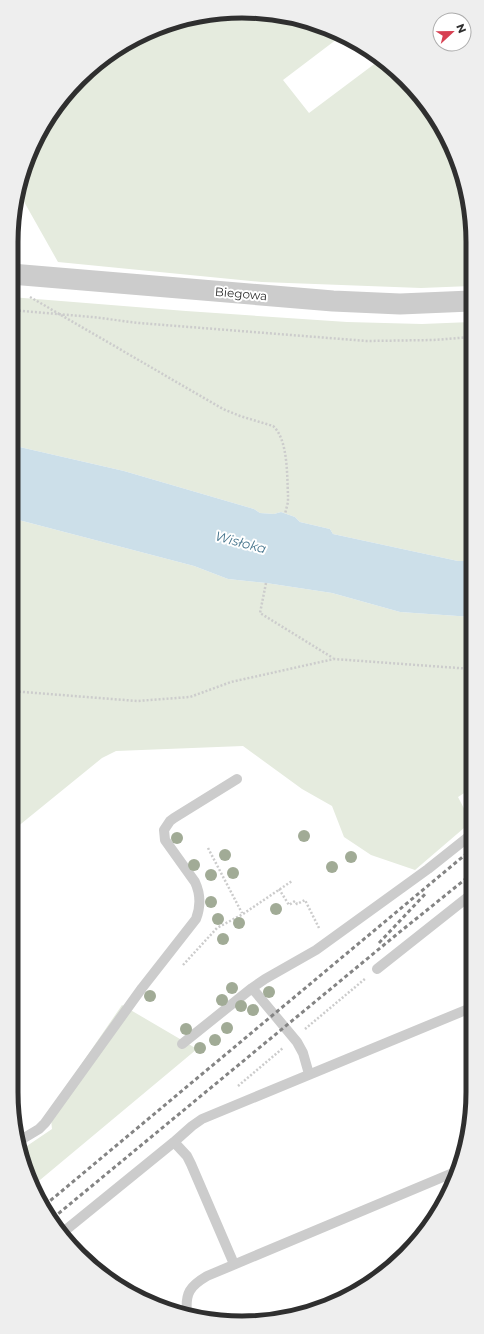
<svg xmlns="http://www.w3.org/2000/svg" width="484" height="1334" viewBox="0 0 484 1334" font-family="Montserrat,sans-serif">
<style>
.green{fill:#e5ebde}
.water{fill:#ccdfe9}
.lines{fill:none;stroke-linecap:round;stroke-linejoin:round}
.path{stroke:#ccc;stroke-width:2.5;stroke-dasharray:2 2;stroke-linecap:butt}
.lane{stroke:#ccc;stroke-width:10}
.street{stroke:#ccc;stroke-width:21}
.rail{stroke:#848484;stroke-width:3;stroke-dasharray:4 3;stroke-linecap:butt}
.tree{fill:#a1ab96}
.labels{text-anchor:middle;stroke-width:4;stroke-linejoin:round;paint-order:stroke}
.street-label{font-size:12px;fill:#2f2f2f;stroke:#fff}
.water-label{font-size:13px;font-style:italic;fill:#43728a;stroke:#fff}
.rim{fill:none;stroke:#2f2f2f;stroke-width:5}
</style>
<rect width="100%" height="100%" fill="#fff"/>
<!-- green -->
<path class="green" d="M212,13L302,19L341,36L283,80L309,113L381,59L416,90L449,140L471,212V286L421,288L262,282L58,262L18,191L19,182L59,101L127,42Z
M11,297L186,311L347,322L422,324L471,322L472,561H458L333,534L330,529L300,522L295,517L281,512L274,514L260,513L254,509L124,471L11,445Z
M11,518L194,566L228,579L266,583L332,593L400,612L472,617V788L458,797L471,822L415,870L371,855L344,837L332,806L302,789L243,746L116,751L102,758L11,832Z
M122,1005L197,1049L34,1185L23,1166L21,1150L52,1129L50,1110Z"/>
<!-- water -->
<path class="water" d="M11,445L124,471L254,509L260,513L274,514L281,512L295,517L300,522L330,529L333,534L458,561H472V617L400,612L332,593L266,583L228,579L194,566L11,518Z"/>
<g class="lines">
<!-- path -->
<path class="path" d="M30,297L223,409L240,416L273,426C288,439 287,475 288,495V502L285,514
M11,310L92,317L139,323L367,341L434,340L471,337
M266,583L260,613L333,658
M11,691L137,701L190,697L231,682L334,659L472,669
M208,848L242,913
M279,889L289,905L295,901L297,904L305,900L319,928
M183,965L217,928L243,914L292,881
M305,1029L366,978
M238,1086L283,1048"/>
<!-- lane -->
<path class="lane" d="M377,969L473,893
M252,988L297,1042L303,1053L309,1074
M182,1044L252,988L265,979L316,950L428,869L472,834
M19,1141L39,1129L45,1123L142,988L196,919C201,906 201,895 195,882L165,840L164,830L170,821L174,818L237,779
M174,1142L187,1156L191,1164L234,1264
M62,1233L174,1142L192,1126L202,1119L473,1007
M187,1313C185,1293 190,1286 207,1276L455,1172"/>
<!-- street -->
<path class="street" d="M11,274L333,301L400,304L471,301"/>
<!-- rail -->
<path class="rail" d="M379,943L427,892
M45,1205L472,849
M53,1218L396,935L473,873"/>
</g>
<!-- trees -->
<g class="tree">
<circle cx="304" cy="836" r="6"/>
<circle cx="177" cy="838" r="6"/>
<circle cx="225" cy="855" r="6"/>
<circle cx="351" cy="857" r="6"/>
<circle cx="194" cy="865" r="6"/>
<circle cx="332" cy="867" r="6"/>
<circle cx="233" cy="873" r="6"/>
<circle cx="211" cy="875" r="6"/>
<circle cx="211" cy="902" r="6"/>
<circle cx="276" cy="909" r="6"/>
<circle cx="218" cy="919" r="6"/>
<circle cx="239" cy="923" r="6"/>
<circle cx="223" cy="939" r="6"/>
<circle cx="232" cy="988" r="6"/>
<circle cx="269" cy="992" r="6"/>
<circle cx="150" cy="996" r="6"/>
<circle cx="222" cy="1000" r="6"/>
<circle cx="241" cy="1006" r="6"/>
<circle cx="253" cy="1010" r="6"/>
<circle cx="227" cy="1028" r="6"/>
<circle cx="186" cy="1029" r="6"/>
<circle cx="215" cy="1040" r="6"/>
<circle cx="200" cy="1048" r="6"/>
</g>
<g class="labels">
<!-- street labels -->
<g class="street-label">
<text transform="translate(241 294) rotate(5)" y="4">Biegowa</text>
</g>
<!-- water labels -->
<g class="water-label">
<text transform="translate(241 542) rotate(15)" y="5">Wisłoka</text>
</g>
</g>
<!-- crop -->
<path d="M0 0H484V1334H0ZM242 18H242A224 224 0 0 1 466 242V1092A224 224 0 0 1 242 1316H242A224 224 0 0 1 18 1092V242A224 224 0 0 1 242 18Z" fill="#eee" fill-rule="evenodd"/>
<path class="rim" d="M242 18H242A224 224 0 0 1 466 242V1092A224 224 0 0 1 242 1316H242A224 224 0 0 1 18 1092V242A224 224 0 0 1 242 18Z"/>
<!-- north arrow -->
<g transform="translate(452 32) rotate(68)"><circle r="19" fill="#ffffff" stroke="#acacac"/>
<path d="M0-3L7 15L0 10L-7 15Z" fill="#d74052"/>
<text y="-6" font-size="11" font-weight="bold" text-anchor="middle" fill="#2f2f2f">N</text>
</g>
</svg>
